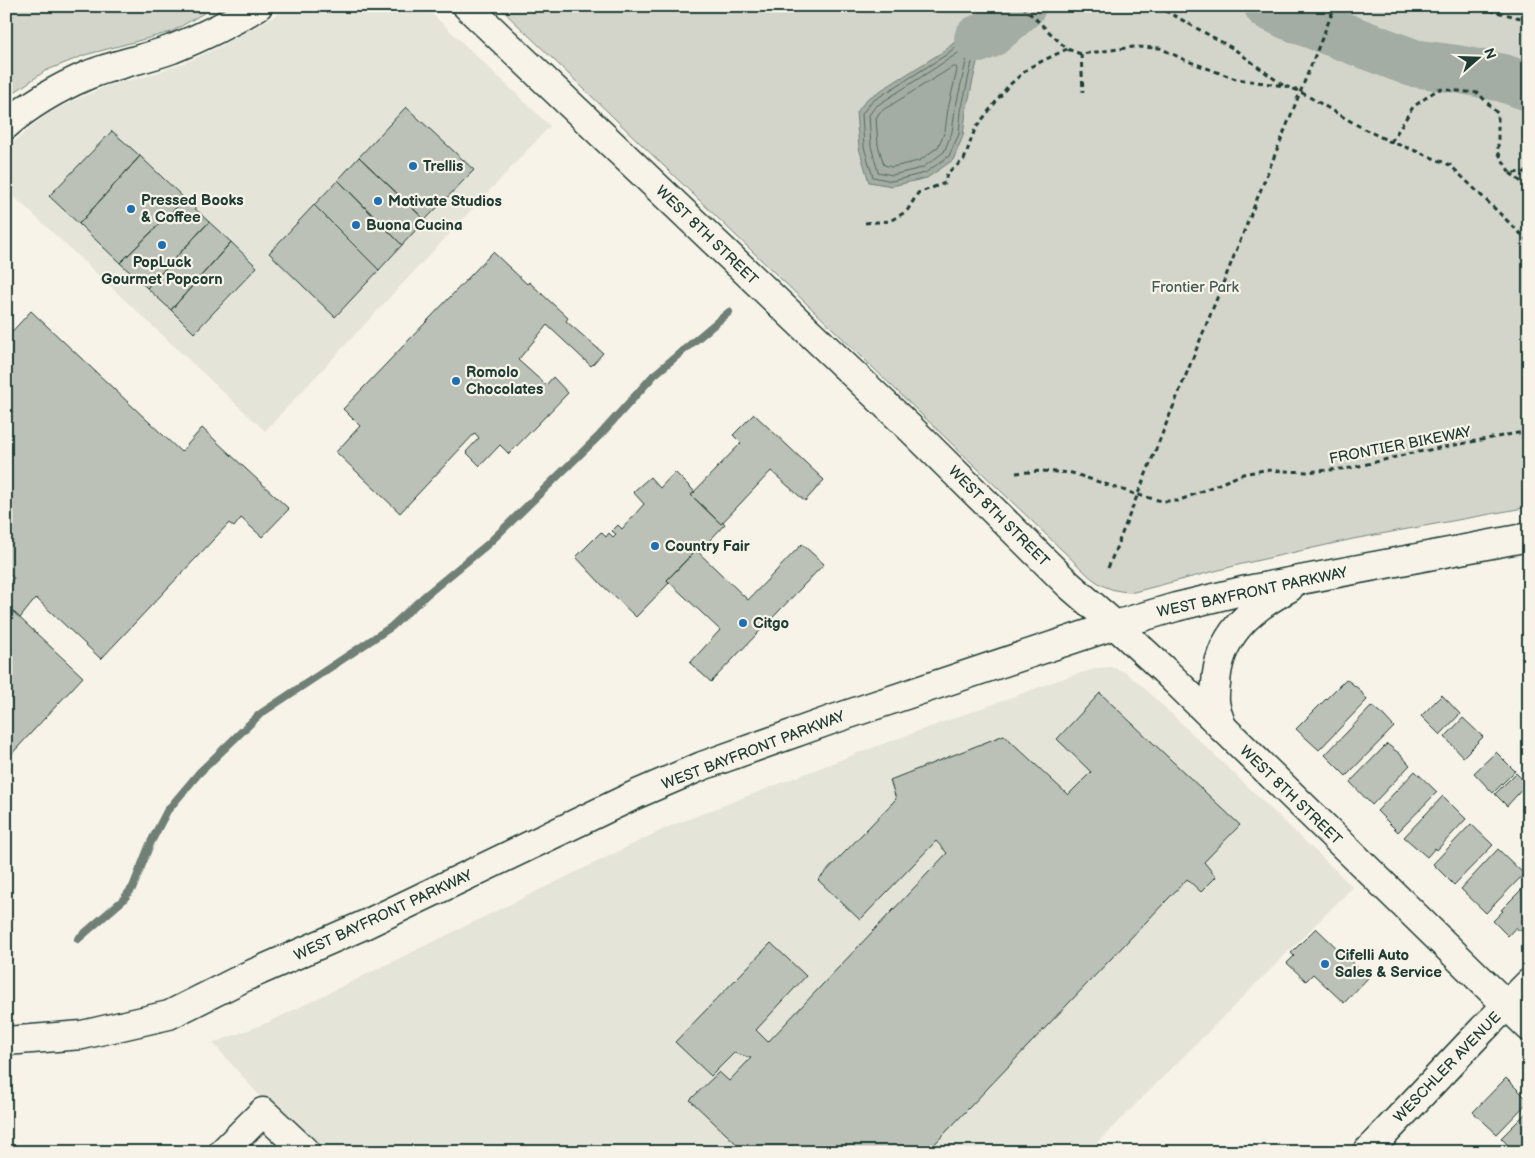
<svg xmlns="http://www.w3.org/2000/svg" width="1535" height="1158" viewBox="0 0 1535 1158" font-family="'Balsamiq Sans',sans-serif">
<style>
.built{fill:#e5e4d9}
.green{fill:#d3d5ca;stroke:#79897f}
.water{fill:#a4ada3;stroke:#6f8077}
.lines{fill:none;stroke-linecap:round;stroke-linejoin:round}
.shore{stroke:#546a60;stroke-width:1}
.stream{stroke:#6f8077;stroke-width:8}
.river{stroke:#a4ada3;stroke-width:48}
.building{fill:#bbc1b6;stroke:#1f3d34}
.minor-casing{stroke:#1f3d34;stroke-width:31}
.major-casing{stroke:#1f3d34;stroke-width:31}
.highway-casing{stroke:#1f3d34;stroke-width:31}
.path{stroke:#1f3d34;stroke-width:3;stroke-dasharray:5 4;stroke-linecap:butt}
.minor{stroke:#f7f3e8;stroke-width:28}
.major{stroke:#f7f3e8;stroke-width:28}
.highway{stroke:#f7f3e8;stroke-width:28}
.poi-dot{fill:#1f6fb2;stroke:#f7f3e8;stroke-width:2}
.labels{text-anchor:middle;stroke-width:4.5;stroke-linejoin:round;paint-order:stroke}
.poi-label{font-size:15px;font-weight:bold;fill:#1f3d34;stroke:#f7f3e8;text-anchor:start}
.street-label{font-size:15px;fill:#1f3d34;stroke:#f7f3e8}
.park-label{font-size:15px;fill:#435b52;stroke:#f7f3e8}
</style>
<rect width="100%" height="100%" fill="#f7f3e8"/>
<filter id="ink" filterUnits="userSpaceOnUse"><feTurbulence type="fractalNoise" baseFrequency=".02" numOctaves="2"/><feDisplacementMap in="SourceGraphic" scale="10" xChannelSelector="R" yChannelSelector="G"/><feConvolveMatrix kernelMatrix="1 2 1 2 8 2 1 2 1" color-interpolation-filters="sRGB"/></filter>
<g filter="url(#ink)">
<!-- built -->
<path class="built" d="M293,6H424L550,126L265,431L6,189V148L46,115L77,99L109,85L147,76L189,61L213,50Z
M1111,667L1125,672L1141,685L1353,887L1088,1152H320L263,1100L213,1043L269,1022L668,827L858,753L1067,677L1098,668Z"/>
<!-- green -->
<path class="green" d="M6,6H216L171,32L85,55L45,71L6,98Z
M498,6H1529V507L1353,539L1242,564L1134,592C1116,592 1103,588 1089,576Z"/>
<!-- water -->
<path class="water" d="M971,35L978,39L979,53L966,112L963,136L953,160L927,178L892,186L869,182L859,148L856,113L867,99L944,51L957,40Z"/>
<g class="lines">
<!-- shore -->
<path class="shore" d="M970,41L974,43V53L961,111L959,134L949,156L925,173L892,181L873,177L864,147L862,114L871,102L946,55L959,44Z
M965,49L967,50L968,53L955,110L952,132L944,152L922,168L892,175L878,172L871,146L869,115L875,107Z
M953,67H956L957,70L948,109L945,131L938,147L919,161L892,167L884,165L878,145L876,118L880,112Z"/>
<!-- stream -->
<path class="stream" d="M78,939L123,900L133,887L150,844L167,811L199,773L260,714L391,627L426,595L488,544L600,435L654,375L729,312"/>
<!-- river -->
<path class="river" d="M1268,6L1289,16L1413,63L1457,69L1503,78L1529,87
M978,39L990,34L1022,6"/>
</g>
<!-- building -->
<path class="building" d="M406,107L474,170L425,220L359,157Z
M112,131L140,156L79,224L49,196Z
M140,156L185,199L120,263L79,224Z
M359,157L425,220L402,245L338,180Z
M338,180L402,245L379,270L314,205Z
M185,199L209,222L147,288L120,263Z
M314,205L379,270L335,317L269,253Z
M209,222L231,242L171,310L147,288Z
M231,242L257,267L194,333L171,310Z
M493,252L527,284L529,282L568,318L566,321L603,353L591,366L547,325L518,360L546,385L553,377L568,393L509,454L500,445L480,466L466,452L479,438L475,433L400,513L336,452L360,426L343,409Z
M31,311L181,452L202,428L289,509L262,537L241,518L234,527L229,523L101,659L36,598L20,618L6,605V587L14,578L6,571V338Z
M754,414L824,480L805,501L771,471L721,524L691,495L741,443L733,435Z
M675,472L695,492L691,495L721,524L723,522L725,524L698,553L696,550L667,580L669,583L636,617L601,584L576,557L601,532L606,537L609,533L613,537L616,534L612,531L618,525L622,529L644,504L633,492L650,477L660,488Z
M802,544L824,564L711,682L690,663L720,630L667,580L696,550L748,600Z
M6,605L83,677L6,760Z
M1346,679L1359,689L1367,700L1319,750L1296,729Z
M1100,693L1240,825L1204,862L1216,877L1201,892L1187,879L927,1152H745L690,1100L719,1072L729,1081L751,1058L734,1053L711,1076L675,1042L771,943L806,976L756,1030L768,1042L947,853L936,841L860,920L818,880L896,799L890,780L1004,735L1068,795L1091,772L1057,739Z
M1442,695L1460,714L1440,735L1421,716Z
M1372,706L1384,716L1394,727L1346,776L1325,755Z
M1463,718L1483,737L1463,757L1445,737Z
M1387,744L1400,754L1410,765L1372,805L1350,782Z
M1496,752L1515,771L1493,793L1474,773Z
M1415,771L1437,792L1398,832L1377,811Z
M1516,773L1527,784L1507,806L1495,794Z
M1443,796L1466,819L1437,850L1435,848L1427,857L1404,837Z
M1471,824L1493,845L1454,885L1433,864Z
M1498,849L1524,874L1486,913L1461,889Z
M1529,882V931L1526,934L1523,931L1518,930L1516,927L1508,936L1493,921L1503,911L1501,910Z
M1316,928L1368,978L1344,1003L1313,974L1306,981L1287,963L1294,956L1291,953Z
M1506,1078L1529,1101L1497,1134L1473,1112Z
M1529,1110V1152H1515L1501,1138Z"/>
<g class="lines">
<defs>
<path id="minor" d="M6,125C30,104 58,88 88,75C115,64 145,59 172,49C202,37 231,23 258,6
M1115,625L1165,671L1529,1027
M223,1152L263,1112L306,1152
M1367,1152L1483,1029L1529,983"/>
<path id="major" d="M467,6L910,428L1069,585L1115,625"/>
<path id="highway" d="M1223,729C1221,722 1217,714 1216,707C1214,700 1215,691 1216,684C1218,636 1250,609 1289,588
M6,1041L82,1035L169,1015L245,977L364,925L637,794L702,766L831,720L1115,625L1176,607L1242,591L1529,537"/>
</defs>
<!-- minor casing -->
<use href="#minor" class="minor-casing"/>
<!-- major casing -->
<use href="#major" class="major-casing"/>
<!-- highway casing -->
<use href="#highway" class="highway-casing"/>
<!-- path -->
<path class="path" d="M1022,6L1067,49L1081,54L1134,47L1160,48L1185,60L1236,79L1285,86L1299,91L1364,129L1391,142L1411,149L1450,165L1529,242
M1157,6L1234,49L1284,86
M1472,6L1529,20
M1081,54L1083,92
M1391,142L1413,107L1438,89L1478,93L1498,114V152L1510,173L1529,172
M1510,173L1529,188
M865,223L890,221L907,211L918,193L945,183L947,173L964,160L975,129L1008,86L1030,67L1067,49
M1016,473L1042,471L1072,473L1138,495L1162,501H1178L1243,474L1264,470L1307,472L1351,468L1408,454L1518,433H1529
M1108,568L1335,6"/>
<!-- minor -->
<use href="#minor" class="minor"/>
<!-- major -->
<use href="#major" class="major"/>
<!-- highway -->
<use href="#highway" class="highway"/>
</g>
</g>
<!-- markers -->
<g class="poi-dot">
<circle cx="413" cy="166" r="5"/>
<circle cx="378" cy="201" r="5"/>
<circle cx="131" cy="209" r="5"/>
<circle cx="356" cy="225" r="5"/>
<circle cx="162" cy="245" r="5"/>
<circle cx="456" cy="381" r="5"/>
<circle cx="655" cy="546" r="5"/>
<circle cx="743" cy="623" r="5"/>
<circle cx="1325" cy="964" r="5"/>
</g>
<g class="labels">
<!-- poi labels -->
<g class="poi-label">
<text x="423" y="171">Trellis</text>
<text x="141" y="205">Pressed Books<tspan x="141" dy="17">&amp; Coffee</tspan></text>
<text x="388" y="206">Motivate Studios</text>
<text x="366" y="230">Buona Cucina</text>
<text x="162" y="267" text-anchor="middle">PopLuck<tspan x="162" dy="17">Gourmet Popcorn</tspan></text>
<text x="466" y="377">Romolo<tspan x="466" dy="17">Chocolates</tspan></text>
<text x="665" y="551">Country Fair</text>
<text x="753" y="628">Citgo</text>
<text x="1335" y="960">Cifelli Auto<tspan x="1335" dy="17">Sales &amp; Service</tspan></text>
</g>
<!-- street labels -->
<g class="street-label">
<text transform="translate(707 235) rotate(44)" y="5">WEST 8TH STREET</text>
<text transform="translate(1400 445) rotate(-11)" y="5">FRONTIER BIKEWAY</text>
<text transform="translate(999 516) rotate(45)" y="5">WEST 8TH STREET</text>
<text transform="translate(1252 592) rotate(-12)" y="5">WEST BAYFRONT PARKWAY</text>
<text transform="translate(753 750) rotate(-21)" y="5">WEST BAYFRONT PARKWAY</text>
<text transform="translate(1291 795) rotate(44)" y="5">WEST 8TH STREET</text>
<text transform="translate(383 915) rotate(-25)" y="5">WEST BAYFRONT PARKWAY</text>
<text transform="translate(1447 1067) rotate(-46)" y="5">WESCHLER AVENUE</text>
</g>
<!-- park labels -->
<g class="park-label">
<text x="1195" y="292">Frontier Park</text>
</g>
</g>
<!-- margin -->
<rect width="1535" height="1158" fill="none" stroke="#f7f3e8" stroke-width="25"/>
<rect x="12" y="12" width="1510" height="1133" fill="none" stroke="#1f3d34" stroke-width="2" filter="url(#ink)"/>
<!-- north arrow -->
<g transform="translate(1478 58) rotate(70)" stroke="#f7f3e8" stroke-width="4" paint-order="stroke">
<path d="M0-4L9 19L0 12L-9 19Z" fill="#1f3d34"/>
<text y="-8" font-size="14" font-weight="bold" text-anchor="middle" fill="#1f3d34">N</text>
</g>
</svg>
